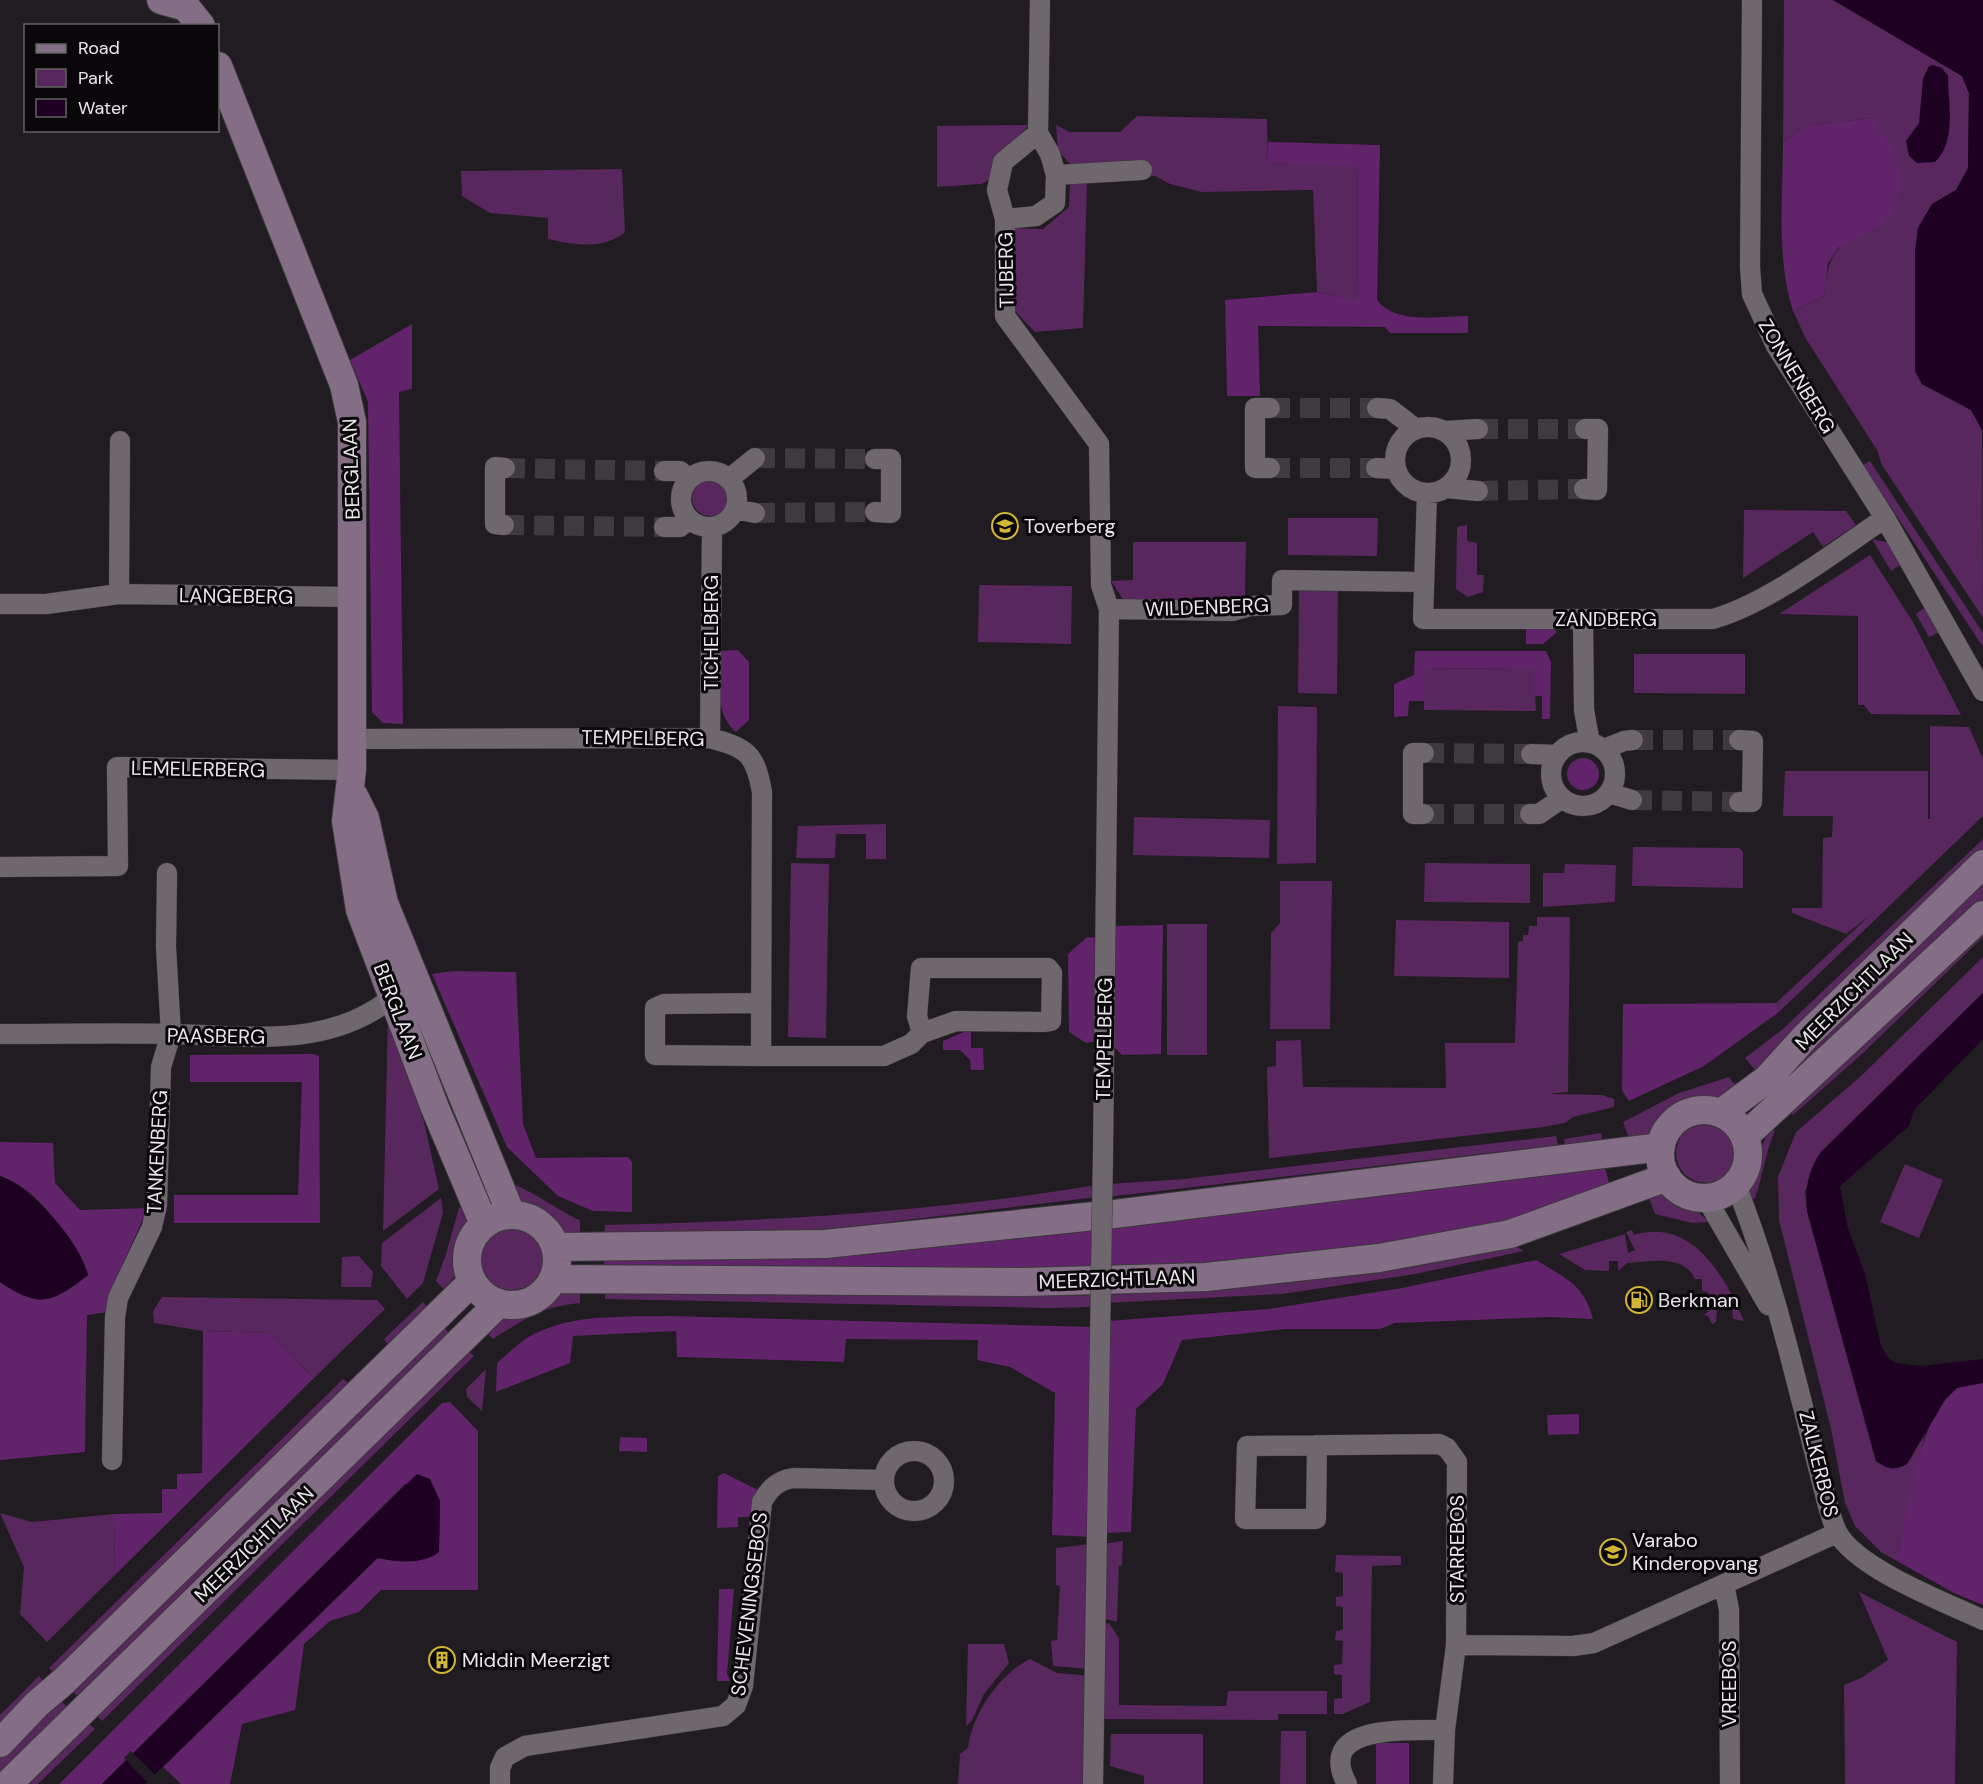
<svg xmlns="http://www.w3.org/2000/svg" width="1983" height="1784" viewBox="0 0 1983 1784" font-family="'DM Sans',sans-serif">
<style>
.green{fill:#57275d}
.forest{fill:#612369}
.water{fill:#1e0122}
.pier{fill:#201c21}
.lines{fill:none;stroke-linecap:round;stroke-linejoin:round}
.street-tunnel{stroke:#3e3a3f;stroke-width:20;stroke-dasharray:20 10;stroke-linecap:butt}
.street-casing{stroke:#3b383b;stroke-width:21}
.secondary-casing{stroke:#3b383b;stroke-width:30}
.street{stroke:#6e686e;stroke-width:20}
.secondary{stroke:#836e85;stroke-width:28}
.street-bridge-casing{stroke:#3b383b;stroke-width:21;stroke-linecap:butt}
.street-bridge{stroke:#6e686e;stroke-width:20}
.labels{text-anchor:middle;stroke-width:6;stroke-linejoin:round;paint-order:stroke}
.street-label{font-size:20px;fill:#eae7ea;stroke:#090709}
.poi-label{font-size:20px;fill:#eae7ea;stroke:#090709;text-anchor:start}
</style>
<rect width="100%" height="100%" fill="#201c21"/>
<!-- green -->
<path class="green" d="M1784,0H1833L1962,76L1969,93L1968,168L1956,190L1932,204L1918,228L1915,252V371L1922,384L1971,410L1982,428L1983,618L1882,465L1877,450L1806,339L1793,311L1824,296C1829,249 1835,245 1878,227L1872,118L1810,125L1799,129L1783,143Z
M1137,116L1267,119L1268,163L1358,166L1357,300L1317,292L1313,190L1202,192L1170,184L1155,176L1087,182L1083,328L1035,332L1011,307V228L1043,229L1069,207L1071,165L1058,151L1056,125L1070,132H1120Z
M1029,125L996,160L994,178L981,184L937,187V126Z
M622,169L625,232C605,250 572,245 548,239V218L490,213L462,196L461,171Z
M1870,461L1983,633V647L1863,465Z
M692 498a18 18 0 1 1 36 0a18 18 0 1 1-36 0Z
M1744,510L1846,511L1856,525L1823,547L1813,532L1743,578Z
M1288,518H1378L1377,556L1288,555Z
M1467,525V541L1477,543V575H1484L1483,592L1468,597L1456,589L1457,527Z
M1872,539L1890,543L1903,563L1891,571Z
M1133,542H1246L1245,595L1232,606L1126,604L1111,581L1133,580Z
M1870,555L1913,622L1961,715L1871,714L1864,705H1858V616L1779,614Z
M979,585L1072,586L1071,644L978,642Z
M1299,585L1338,586L1337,694L1298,693Z
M1929,604L1944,630L1929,637L1916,614Z
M1634,654H1745V694L1634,693Z
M1424,668L1534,669L1536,711L1424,710Z
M1278,706L1317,707L1316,863L1277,864Z
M1930,726L1969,727L1983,759V816L1779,1012L1776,1003L1869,916L1846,934L1792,913V908H1822L1823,838L1832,837L1833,816H1783L1785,771H1928V819H1930Z
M1134,817L1270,820L1269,858L1133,855Z
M886,824V859H866V834H836L835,858H796L798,826Z
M1983,839V851L1759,1075L1745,1058L1783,1029Z
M1633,847L1739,848L1743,852V888L1632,886Z
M791,863L829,864L826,1038L788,1037Z
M1425,863L1530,864V903L1424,902Z
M1565,864L1616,865L1615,902L1543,907V873H1564Z
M1983,872V905L1778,1096L1769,1086Z
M1280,881H1332L1330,1029H1270L1271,933L1280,923Z
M1537,917H1570L1568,1092L1549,1094L1602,1095L1614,1099V1107L1573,1117L1565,1123L1543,1127L1269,1158L1267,1067L1276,1066V1041L1301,1040L1303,1087L1446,1088L1445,1043H1515L1518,942L1523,941V935H1528L1529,926H1537Z
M1396,920L1509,922V978L1394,976Z
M1167,924H1207V1055H1167Z
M1983,927V937L1862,1054L1793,1115L1788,1107Z
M1983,957V993L1821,1152L1805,1191L1807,1211L1876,1461L1907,1464L1925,1433L1897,1561L1881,1552L1855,1526L1845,1503L1831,1429L1779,1220L1778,1177L1796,1132L1861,1076Z
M388,1015L424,1122L439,1189L383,1231Z
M1729,1077L1739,1090L1714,1100L1692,1102L1672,1112L1654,1132L1629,1138L1623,1122L1679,1093Z
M1676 1153a30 30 0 1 1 60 0a30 30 0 1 1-60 0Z
M1771,1127L1775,1131C1765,1153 1763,1176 1755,1198L1750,1201C1748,1177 1760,1148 1771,1127Z
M1601,1133L1604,1146L1565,1144L1564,1139Z
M1556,1136L1558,1145L1107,1197L1108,1184L1184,1179Z
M1905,1164L1943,1180L1919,1238L1880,1222Z
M512,1185C521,1183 565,1215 580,1220V1239L567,1236L543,1216L519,1203L521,1200Z
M1097,1185V1197L816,1231L604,1237L605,1225C770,1221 935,1212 1097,1185Z
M1647,1193C1672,1192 1691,1204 1709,1222L1692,1223L1655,1214Z
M441,1198L443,1213L423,1283L407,1299L381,1266L382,1243Z
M469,1203L471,1222L460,1249L459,1274H455L446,1292L436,1281L446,1254L459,1208Z
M481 1259a31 31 0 1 1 62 0a31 31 0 1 1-62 0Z
M1632,1230L1634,1235C1692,1217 1725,1276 1744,1321L1733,1319L1732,1308H1717L1716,1322L1712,1324L1708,1316L1703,1315L1708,1312L1712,1300L1707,1292L1702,1291V1279H1695C1683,1253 1650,1262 1627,1263L1618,1271V1261H1609V1271L1585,1270L1559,1254L1625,1234L1628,1253L1635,1250L1626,1232Z
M1509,1243L1524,1251L1415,1274L1282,1294L1107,1303V1295L1282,1283Z
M359,1256L373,1272L371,1287H341L342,1257Z
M570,1290H580V1303C541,1307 525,1319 493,1339L483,1330L507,1313L534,1308L552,1295L554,1297Z
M605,1290L1096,1295L1095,1307L1049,1308L605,1299Z
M162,1297L377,1300L385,1309L314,1378L270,1333L203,1331L154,1323L153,1311Z
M423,1302L429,1310L389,1346L384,1339Z
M441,1325L452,1335L80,1699L70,1688Z
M468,1350L474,1356L102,1721L94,1713Z
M486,1369L482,1411L467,1397L466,1389Z
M343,1379L349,1383L55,1674L49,1668Z
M0,1513L32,1522L114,1514L115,1575L47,1642L20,1614L24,1567Z
M1123,1541L1122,1565L1119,1566L1117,1622L1102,1618L1103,1544Z
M1091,1544L1090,1669L1053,1666L1051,1641L1057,1640L1060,1586L1056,1585V1548Z
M1336,1555L1401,1556V1565L1372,1566L1370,1702L1343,1714H1334V1699L1342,1698V1675L1334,1674V1665L1342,1664L1343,1641L1335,1640L1336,1631L1343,1630V1607L1336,1606V1597L1343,1596V1573L1335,1572Z
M1859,1592L1957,1642L1955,1784H1845L1844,1685L1861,1678L1888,1660Z
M1109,1623L1119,1638V1705L1226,1706L1228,1691H1327V1714H1278V1720L1101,1719L1102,1624Z
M968,1644H1004L1009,1663L984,1694L972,1720L966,1726Z
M1030,1659L1057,1673L1091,1676L1089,1784H958L960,1754L968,1748C972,1714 999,1674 1030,1659Z
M39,1676L44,1682L0,1727V1715Z
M59,1699L70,1709L0,1780V1758Z
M87,1722L95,1729L38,1784H25Z
M1281,1731H1306V1784H1280Z
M1111,1734H1203V1784H1144V1776L1110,1766Z"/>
<!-- forest -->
<path class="forest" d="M1872,118L1895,153L1902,183L1896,207L1878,227L1838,248L1828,263L1824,296L1793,311C1776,257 1783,198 1783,143L1799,129L1810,125Z
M1268,142L1380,145L1377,300C1396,325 1440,316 1468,316V333H1390L1385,327L1258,326L1260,396H1227L1225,300L1317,292L1357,300L1358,167L1268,163Z
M412,324V389L399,392L403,724L383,723L372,712L368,402L350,360Z
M1526,629H1554L1557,632L1543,644H1526Z
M738,650L749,662V720L736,732C713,712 720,679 720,651Z
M1415,651H1546L1551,662L1550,719H1542V696H1534V669L1425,668L1424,701H1409L1408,716L1394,717V684L1414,675Z
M1567 774a16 16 0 1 1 32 0a16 16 0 1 1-32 0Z
M1163,925L1161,1054L1122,1055L1113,1046L1116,926Z
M1087,937L1101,938L1099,1041L1086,1043L1069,1032L1068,954Z
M454,971L516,972L523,1124L536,1158L628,1157L632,1162V1212L593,1211L558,1196L507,1147L432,974Z
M1776,1003L1779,1012L1704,1066L1629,1101L1622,1091L1623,1004Z
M971,1029V1048H983L984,1070H971L970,1060L960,1050H943V1041Z
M312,1054L319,1056L320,1223H174V1195H298L302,1082H190V1055Z
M0,1142L53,1143L55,1183L80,1210L148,1208L108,1297V1312L87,1315L85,1452L0,1460V1282C40,1309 52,1303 88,1275C66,1237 44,1191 0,1176Z
M1605,1167L1611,1191L1524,1220L1274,1263L771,1272L604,1269V1253Z
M1536,1260C1565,1278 1584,1284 1593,1319L1549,1317L1395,1323L1380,1329H1285L1182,1340L1163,1384L1136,1409L1131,1532L1104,1533L1108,1321L1269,1309L1402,1288Z
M669,1316L1092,1327V1537L1052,1535L1055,1393L1010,1367L977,1360L978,1340L846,1339L844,1362L677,1357L676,1331L573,1336L570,1363L496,1392L497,1363C511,1351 525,1336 543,1330C581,1314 629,1317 669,1316Z
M203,1331L270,1333L314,1378L115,1575L114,1514L162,1513V1489H177V1474L202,1473Z
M1983,1383V1605L1954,1593L1897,1561C1907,1517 1918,1415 1956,1389C1963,1384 1975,1384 1983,1383Z
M450,1402L478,1431V1590H381L359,1612L330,1621L304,1644L295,1710L242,1724L230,1784H181L163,1767L378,1558L406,1561L439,1552L440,1501L405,1484L102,1784H59L442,1403Z
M1579,1414V1434L1548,1435L1547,1415Z
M620,1437L647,1438V1452L619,1451Z
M724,1473L758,1490L756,1517H738V1527L717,1528L718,1476Z
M719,1589H734L727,1674L731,1681H717Z
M1376,1743H1409V1784H1376Z"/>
<!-- water -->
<path class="water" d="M1833,0H1983V432L1971,410L1922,384L1915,371V252L1918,228L1932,204L1956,190L1968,168L1969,93L1962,76Z
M1933,65L1942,68L1948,76C1948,104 1957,141 1935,162L1917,163L1909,156L1906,141L1919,123L1923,79L1929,66Z
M1983,993V1039L1914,1110L1909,1126L1840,1186L1848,1229L1865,1274L1881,1346L1889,1359L1896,1363L1921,1366L1983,1359V1383L1957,1388L1945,1400L1907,1464C1894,1471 1887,1469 1876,1461L1807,1211C1805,1188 1808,1170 1821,1152Z
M0,1176C32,1187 81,1243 88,1275C52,1303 40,1309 0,1282Z
M417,1474L430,1479L440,1501L439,1552C423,1565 397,1562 377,1558L145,1784H102Z"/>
<!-- pier -->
<path class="pier" d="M131,1751L157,1777L149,1784L124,1758Z"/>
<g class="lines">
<!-- street-tunnel -->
<path class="street-tunnel" d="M1270,408H1377
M1478,429H1585
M755,458L875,459
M505,468L664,471
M1270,468H1376
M1478,491L1584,489
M755,513L875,512
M504,525L664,527
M1633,740H1739
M1424,753L1531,754
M1632,800L1739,802
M1424,814H1530"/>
<defs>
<path id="street" d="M1040,0L1038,133L1003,162L997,190L1005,219V316L1099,444L1101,585L1109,609L1103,1154
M1752,0L1750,267L1752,294L1776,346L1885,518L1983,691
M1038,133L1050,154L1056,175L1142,170
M1005,219L1036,216L1055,203L1056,175
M1377,408L1390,409L1416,429
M1395 460a33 33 0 1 1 66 0a33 33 0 1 1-66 0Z
M1444,431L1478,429
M875,459H891V513L875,512
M1270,468H1255V408H1270
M1376,468L1396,469
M681 499a28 28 0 1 1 56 0a28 28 0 1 1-56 0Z
M664,471H680L689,479
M729,479L755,458
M1446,488L1478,491
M1584,489L1597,490L1598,429H1585
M1427,493L1423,619H1713C1769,603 1836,551 1885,518
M735,509L755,513
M504,525L495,524V467L505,468
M664,527H680L689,519
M119,594L120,441
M0,604H46L119,594L352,597
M1109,609L1232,611L1250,606L1282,605V580L1423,582
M1583,619L1584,710L1590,743
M710,738L712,527
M352,739L710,738C747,748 755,753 762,792L761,1056H884L911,1044L922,1033L956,1021L1045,1022L1051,1021L1052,973L1048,968H921L917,1016L922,1033
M1551 774a32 32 0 1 1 64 0a32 32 0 1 1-64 0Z
M1604,749L1624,741L1633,740
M1531,754L1557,755
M1609,793L1632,800
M1739,802H1752L1753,741L1739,740
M1424,814H1413V753H1424
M1530,814H1539L1561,799
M0,867L118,866L117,767L352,770
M761,1003L664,1004L655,1008V1055L761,1056
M0,1034C58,1034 115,1033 173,1034C254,1036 337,1050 402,989
M1736,1185C1777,1289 1800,1398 1828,1506C1831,1515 1833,1524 1837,1532C1857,1569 1945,1602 1983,1620
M1706,1198L1768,1305
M1317,1445L1316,1519H1245L1247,1446L1439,1444L1447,1448L1457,1462L1456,1645L1445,1730L1443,1784
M884 1481a30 30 0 1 1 60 0a30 30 0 1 1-60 0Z
M112,1460L115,1317L118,1298L152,1227L157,1205L161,1067L171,1034L166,947L167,873
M1724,1584L1729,1610L1730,1784
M1456,1645L1573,1646L1594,1643L1837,1533
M500,1784V1768L505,1757L525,1746L723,1716L736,1705L743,1686L762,1502C770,1488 777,1481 793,1478L884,1480
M1093,1784L1100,1340
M1347,1784C1314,1722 1413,1731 1445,1730"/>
<path id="secondary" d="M161,0L186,7L201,26
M218,66L344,385L352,422V770L346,821L360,910L435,1108L484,1224
M354,796L365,818L384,903L511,1214
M1660 1154a44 44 0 1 1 88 0a44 44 0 1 1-88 0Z
M1721,1113L1767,1079L1806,1036L1983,864
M1745,1136L1983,915
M467 1260a45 45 0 1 1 90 0a45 45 0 1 1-90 0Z
M555,1247L825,1244L1114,1214L1661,1147
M553,1279L1025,1282L1206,1277L1379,1258L1510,1234L1667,1177
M0,1743L37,1704L64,1681L472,1282
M8,1784L499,1303"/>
</defs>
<!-- street casing -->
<use href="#street" class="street-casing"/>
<!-- secondary casing -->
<use href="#secondary" class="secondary-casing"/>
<!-- street -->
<use href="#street" class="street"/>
<!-- secondary -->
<use href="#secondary" class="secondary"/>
<defs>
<path id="street-bridge" d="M1100,1340L1103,1154"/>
</defs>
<!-- street-bridge casing -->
<use href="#street-bridge" class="street-bridge-casing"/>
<!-- street-bridge -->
<use href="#street-bridge" class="street-bridge"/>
</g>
<!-- icons -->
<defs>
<symbol id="school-ring" viewBox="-11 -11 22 22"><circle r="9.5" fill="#090709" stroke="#d2b736" stroke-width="1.5"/><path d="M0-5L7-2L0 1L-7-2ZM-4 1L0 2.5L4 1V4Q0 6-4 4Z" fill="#d2b736"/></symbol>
<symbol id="fuel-ring" viewBox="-11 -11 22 22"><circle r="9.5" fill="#090709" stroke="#d2b736" stroke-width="1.5"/><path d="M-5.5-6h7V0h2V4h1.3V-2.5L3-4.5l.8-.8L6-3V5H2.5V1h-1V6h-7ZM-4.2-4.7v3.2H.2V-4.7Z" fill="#d2b736"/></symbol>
<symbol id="building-ring" viewBox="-11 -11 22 22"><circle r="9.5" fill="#090709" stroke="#d2b736" stroke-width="1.5"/><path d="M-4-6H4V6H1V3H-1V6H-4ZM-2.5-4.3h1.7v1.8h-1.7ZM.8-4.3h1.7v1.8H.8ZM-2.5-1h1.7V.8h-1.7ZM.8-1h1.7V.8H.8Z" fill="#d2b736"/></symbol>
</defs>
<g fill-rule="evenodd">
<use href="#school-ring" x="990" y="511" width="30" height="30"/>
<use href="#fuel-ring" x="1624" y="1285" width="30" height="30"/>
<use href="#school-ring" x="1598" y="1537" width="30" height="30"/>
<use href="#building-ring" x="427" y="1645" width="30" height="30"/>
</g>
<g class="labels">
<!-- street labels -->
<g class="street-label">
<text transform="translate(1006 270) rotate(-91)" y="7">TIJBERG</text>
<text transform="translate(1797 376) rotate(59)" y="7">ZONNENBERG</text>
<text transform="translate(351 469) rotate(-92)" y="7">BERGLAAN</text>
<text transform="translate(236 596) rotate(1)" y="7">LANGEBERG</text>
<text transform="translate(1207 607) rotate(-2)" y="7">WILDENBERG</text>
<text x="1606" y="626">ZANDBERG</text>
<text transform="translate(711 633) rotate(-90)" y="7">TICHELBERG</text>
<text transform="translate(643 738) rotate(1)" y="7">TEMPELBERG</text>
<text transform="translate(198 769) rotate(1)" y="7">LEMELERBERG</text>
<text transform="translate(1854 991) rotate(-45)" y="7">MEERZICHTLAAN</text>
<text transform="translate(398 1011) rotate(69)" y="7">BERGLAAN</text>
<text transform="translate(216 1036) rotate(1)" y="7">PAASBERG</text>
<text transform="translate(1104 1039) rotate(-89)" y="7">TEMPELBERG</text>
<text transform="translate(157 1152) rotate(-87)" y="7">TANKENBERG</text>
<text transform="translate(1117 1279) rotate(-2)" y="7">MEERZICHTLAAN</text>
<text transform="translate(1819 1464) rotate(76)" y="7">ZALKERBOS</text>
<text transform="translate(254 1544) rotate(-44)" y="7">MEERZICHTLAAN</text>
<text transform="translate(1457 1549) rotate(-90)" y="7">STARREBOS</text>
<text transform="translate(749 1604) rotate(-83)" y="7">SCHEVENINGSEBOS</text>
<text transform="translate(1729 1684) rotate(-90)" y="7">VREEBOS</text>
</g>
<!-- poi labels -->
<g class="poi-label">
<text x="1024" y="533">Toverberg</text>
<text x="1658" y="1307">Berkman</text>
<text x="1632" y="1547">Varabo<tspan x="1632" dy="23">Kinderopvang</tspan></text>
<text x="462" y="1667">Middin Meerzigt</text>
</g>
</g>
<!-- legend -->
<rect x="24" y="24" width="195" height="108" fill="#090709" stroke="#636163" stroke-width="1.5"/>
<rect x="36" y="44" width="30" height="9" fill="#836e85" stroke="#636163" stroke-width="1.5"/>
<text x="78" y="54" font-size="18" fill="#eae7ea">Road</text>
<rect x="36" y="69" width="30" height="18" fill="#57275d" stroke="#636163" stroke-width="1.5"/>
<text x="78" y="84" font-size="18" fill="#eae7ea">Park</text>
<rect x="36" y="99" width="30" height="18" fill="#1e0122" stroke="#636163" stroke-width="1.5"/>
<text x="78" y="114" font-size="18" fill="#eae7ea">Water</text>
</svg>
